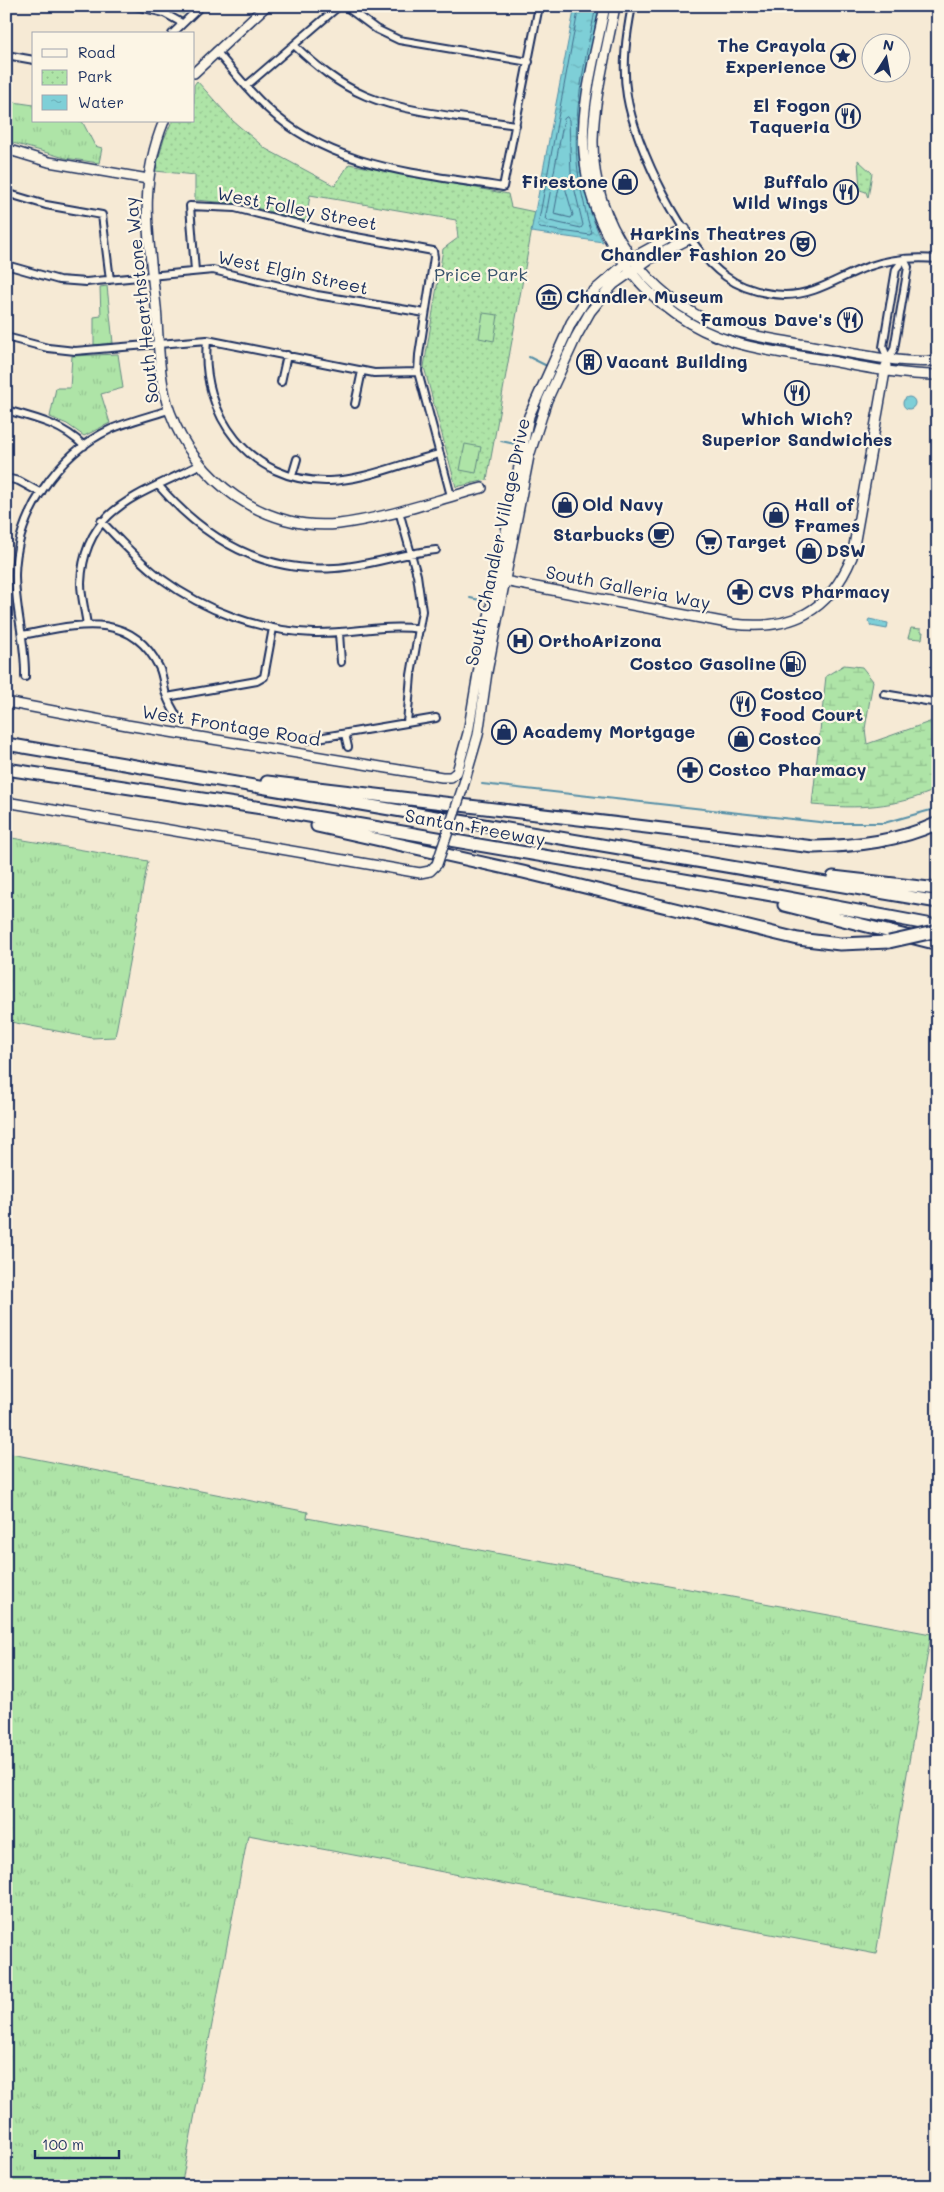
<svg xmlns="http://www.w3.org/2000/svg" width="944" height="2192" viewBox="0 0 944 2192" font-family="Mali,sans-serif">
<style>
.grass{fill:url(#grass-tufts);stroke:#648a82}
.wetland{fill:url(#wetland-marsh);stroke:#648a82}
.park{fill:url(#park-dots);stroke:#648a82}
.pitch{fill:#aee4a7;stroke:#648a82}
.water{fill:url(#water-ripples);stroke:#568fa7}
.lines{fill:none;stroke-linecap:round;stroke-linejoin:round}
.shore{stroke:#436f8e;stroke-width:1}
.stream{stroke:#568fa7;stroke-width:2}
.street-casing{stroke:#1b2f5e;stroke-width:10}
.secondary-casing{stroke:#1b2f5e;stroke-width:12}
.highway-casing{stroke:#1b2f5e;stroke-width:15}
.street{stroke:#fcf5e5;stroke-width:6}
.secondary{stroke:#fcf5e5;stroke-width:9}
.highway{stroke:#fcf5e5;stroke-width:11}
.secondary-bridge-casing{stroke:#1b2f5e;stroke-width:12;stroke-linecap:butt}
.highway-bridge-casing{stroke:#1b2f5e;stroke-width:15;stroke-linecap:butt}
.secondary-bridge{stroke:#fcf5e5;stroke-width:9}
.highway-bridge{stroke:#fcf5e5;stroke-width:11}
.labels{text-anchor:middle;stroke-width:4.5;stroke-linejoin:round;paint-order:stroke}
.poi-label{font-size:18px;font-weight:bold;fill:#1b2f5e;stroke:#fcf5e5;text-anchor:start}
.street-label{font-size:18px;fill:#1b2f5e;stroke:#fcf5e5}
.park-label{font-size:18px;fill:#38536d;stroke:#fcf5e5}
</style>
<defs>
<pattern id="grass-tufts" width="24" height="20" patternUnits="userSpaceOnUse" patternTransform="scale(1.25)"><rect width="24" height="20" fill="#aee4a7"/><path d="M3 7l-1-3M5 7V3M7 7l1-3M15 17l-1-3M17 17v-4M19 17l1-3" fill="none" stroke="#95c492"/></pattern>
<pattern id="wetland-marsh" width="20" height="14" patternUnits="userSpaceOnUse" patternTransform="scale(1.25)"><rect width="20" height="14" fill="#aee4a7"/><path d="M1 5h8M5 5V1M11 12h8M15 12V8" fill="none" stroke="#95c492"/></pattern>
<pattern id="park-dots" width="8" height="8" patternUnits="userSpaceOnUse" patternTransform="scale(1.25)"><rect width="8" height="8" fill="#aee4a7"/><path d="M2 2h.1M6 6h.1" fill="none" stroke="#95c492" stroke-width="1.8" stroke-linecap="round"/></pattern>
<pattern id="water-ripples" width="26" height="14" patternUnits="userSpaceOnUse" patternTransform="scale(1.25)"><rect width="26" height="14" fill="#7ecfd7"/><path d="M2 4q2-2 4 0t4 0M15 11q2-2 4 0t4 0" fill="none" stroke="#6cb2bb"/></pattern>
</defs>
<rect width="100%" height="100%" fill="#f6ead5"/>
<filter id="ink" filterUnits="userSpaceOnUse"><feTurbulence type="fractalNoise" baseFrequency=".02" numOctaves="2"/><feDisplacementMap in="SourceGraphic" scale="10" xChannelSelector="R" yChannelSelector="G"/><feConvolveMatrix kernelMatrix="1 2 1 2 8 2 1 2 1" color-interpolation-filters="sRGB"/></filter>
<g filter="url(#ink)">
<!-- grass -->
<path class="grass" d="M6,101L34,105V121H82L95,146L102,148L99,163L65,158L6,141Z
M107,286L113,343L94,345V317L101,316L100,287Z
M118,354L123,388L101,394L110,423L84,436L67,424L50,417L56,388H70L72,356Z
M911,628L921,629V632H923L922,639L908,638Z
M6,837L148,861L115,1037L92,1038L6,1021Z
M6,1453L308,1512L307,1518L931,1634L876,1954L248,1835L182,2182L198,2186H6Z"/>
<!-- wetland -->
<path class="wetland" d="M844,665L862,667L873,681L865,729L867,744L938,719V789C894,808 859,809 812,805L826,676Z"/>
<!-- park -->
<path class="park" d="M161,6H192L183,14Z
M197,81L233,121L266,149L335,186L349,164L508,194L511,207L535,212L487,480L456,487L424,367L443,249L458,238L456,220L310,195L306,221L241,204L195,200V175L155,171L164,139L172,121H194V85Z
M858,160L872,173L868,198L866,192L860,190Z"/>
<!-- pitch -->
<path class="pitch" d="M483,313L498,315L494,341L479,338Z
M465,444L481,447L476,473L460,470Z"/>
<!-- water -->
<path class="water" d="M575,6H601L580,154C583,184 589,216 603,242L531,232Z
M903 403a6 6 0 1 1 12 0a6 6 0 1 1-12 0Z
M869,619L888,623L887,629L871,626L868,621Z"/>
<g class="lines">
<!-- shore -->
<path class="shore" d="M579,6L538,225L540,228L590,235L592,232C588,223 586,213 584,203C566,134 583,74 596,6
M567,117L569,120L571,174L583,225L581,228L545,220L564,119Z
M563,180L573,215L571,218L554,214L560,182Z"/>
<!-- stream -->
<path class="stream" d="M529,357L547,366
M501,441L515,444
M470,598L485,601
M482,784L828,823H884L938,808"/>
<defs>
<path id="street" d="M135,6L164,13L182,23
M345,6L376,29L399,40L529,62
M632,6C626,36 622,66 627,96C635,146 684,247 725,276C742,289 764,294 785,295C816,295 839,277 867,267C889,259 914,257 938,259
M172,34L201,6
M294,45C316,66 338,84 366,96C406,113 471,118 516,125
M216,51C232,70 248,90 266,107C331,169 419,173 503,187L539,6
M6,55L34,60
M246,86L339,6
M6,193L46,205L102,215L110,280
M6,265L59,280L86,282L213,270L317,295L425,313
M195,271L190,206L235,208L334,233L433,251L434,257L419,355L418,372L451,496
M6,337L48,348L75,351L207,340L374,373L418,372
M207,340C200,415 250,483 329,481C367,480 404,462 440,454
M888,359L883,347L896,269L904,259
M888,359L894,349L908,267L904,259
M281,382L287,355
M355,404L362,371
M6,410C35,418 62,424 84,446
M292,476L297,459
M6,478L19,481L41,493
M159,486C205,539 263,573 335,568C369,566 402,553 436,550
M399,511L417,575L422,611L411,675L407,723
M101,521C121,541 139,562 162,579C205,611 260,631 314,633C350,634 384,624 420,629
M87,625C85,611 81,596 81,583C84,506 142,495 199,465
M339,633L341,662
M22,635C73,626 130,608 159,667C164,677 163,688 167,697C169,703 173,709 176,715
M25,677C26,643 15,609 15,575C16,515 57,454 111,429C130,421 150,416 169,410
M884,694L938,703
M167,697L257,681L264,677L273,628
M345,734L348,747
M306,740L436,718"/>
<path id="secondary" d="M605,6C596,52 580,106 584,152C590,238 649,316 733,342C763,351 795,355 826,360C863,367 900,375 938,375
M615,6C607,50 594,95 593,140C592,223 646,297 722,327C747,336 774,339 800,344C845,351 892,364 938,361
M194,73L266,6
M164,121C137,186 149,240 156,307C159,341 158,380 170,412C195,480 264,532 339,524C388,518 435,500 482,488
M6,149L49,162L148,179
M499,580L733,624C791,631 829,612 852,557L886,366
M6,702L127,725L442,777H451
M451,777L457,772L468,733L480,662L529,416L571,323L588,296L632,258L685,229
M462,790L478,735L487,672L529,456L547,400L576,337L590,312L604,295L614,284L648,260L691,238
M6,802L420,873L430,871L437,864"/>
<path id="highway" d="M6,744L938,902
M6,769L262,808L772,895L938,926
M267,782L814,847C857,846 899,841 938,823
M317,826L523,872L798,939L840,944L889,942
M833,877L938,889
M784,905L938,944"/>
</defs>
<!-- street casing -->
<use href="#street" class="street-casing"/>
<!-- secondary casing -->
<use href="#secondary" class="secondary-casing"/>
<!-- highway casing -->
<use href="#highway" class="highway-casing"/>
<!-- street -->
<use href="#street" class="street"/>
<!-- secondary -->
<use href="#secondary" class="secondary"/>
<!-- highway -->
<use href="#highway" class="highway"/>
<defs>
<path id="secondary-bridge" d="M437,864L462,790"/>
<path id="highway-bridge" d="M889,942L938,931"/>
</defs>
<!-- secondary-bridge casing -->
<use href="#secondary-bridge" class="secondary-bridge-casing"/>
<!-- highway-bridge casing -->
<use href="#highway-bridge" class="highway-bridge-casing"/>
<!-- secondary-bridge -->
<use href="#secondary-bridge" class="secondary-bridge"/>
<!-- highway-bridge -->
<use href="#highway-bridge" class="highway-bridge"/>
</g>
</g>
<!-- icons -->
<defs>
<symbol id="sight-ring" viewBox="-11 -11 22 22"><circle r="9.5" fill="#fcf5e5" stroke="#1b2f5e" stroke-width="1.5"/><path d="M0-6L1.8-2.2L6-1.7L2.9 1.2L3.7 5.4L0 3.3L-3.7 5.4L-2.9 1.2L-6-1.7L-1.8-2.2Z" fill="#1b2f5e"/></symbol>
<symbol id="restaurant-ring" viewBox="-11 -11 22 22"><circle r="9.5" fill="#fcf5e5" stroke="#1b2f5e" stroke-width="1.5"/><path d="M-5-6h1v4h1v-4h1v4h1v-4h1v5L-1.5 .5V6h-2V.5L-5-1ZM5-6V6H3V1.5H1.5Q1.5-4 5-6Z" fill="#1b2f5e"/></symbol>
<symbol id="shop-ring" viewBox="-11 -11 22 22"><circle r="9.5" fill="#fcf5e5" stroke="#1b2f5e" stroke-width="1.5"/><path d="M-5-2.5h2.3a2.7 3.5 0 0 1 5.4 0H5L5.5 6h-11ZM-1.5-2.5h3a1.5 2.3 0 0 0-3 0Z" fill="#1b2f5e"/></symbol>
<symbol id="theatre-ring" viewBox="-11 -11 22 22"><circle r="9.5" fill="#fcf5e5" stroke="#1b2f5e" stroke-width="1.5"/><path d="M-5-5.5Q0-4 5-5.5V0Q5 5 0 6Q-5 5-5 0ZM-3.3-2.5H-1v1.5H-3.3ZM1-2.5H3.3v1.5H1ZM-2.8 1Q0 5.5 2.8 1Z" fill="#1b2f5e"/></symbol>
<symbol id="museum-ring" viewBox="-11 -11 22 22"><circle r="9.5" fill="#fcf5e5" stroke="#1b2f5e" stroke-width="1.5"/><path d="M0-6L6-3V-2H-6V-3ZM-5-1h2V3h-2ZM-1-1h2V3h-2ZM3-1h2V3H3ZM-6 4H6V6H-6Z" fill="#1b2f5e"/></symbol>
<symbol id="building-ring" viewBox="-11 -11 22 22"><circle r="9.5" fill="#fcf5e5" stroke="#1b2f5e" stroke-width="1.5"/><path d="M-4-6H4V6H1V3H-1V6H-4ZM-2.5-4.3h1.7v1.8h-1.7ZM.8-4.3h1.7v1.8H.8ZM-2.5-1h1.7V.8h-1.7ZM.8-1h1.7V.8H.8Z" fill="#1b2f5e"/></symbol>
<symbol id="cafe-ring" viewBox="-11 -11 22 22"><circle r="9.5" fill="#fcf5e5" stroke="#1b2f5e" stroke-width="1.5"/><path d="M-5.5-4.5H6V0H3Q3 3.5 0 3.5H-2.5Q-5.5 3.5-5.5 0ZM3-3.2v2h1.7v-2ZM-6 4.5H4V6H-6Z" fill="#1b2f5e"/></symbol>
<symbol id="supermarket-ring" viewBox="-11 -11 22 22"><circle r="9.5" fill="#fcf5e5" stroke="#1b2f5e" stroke-width="1.5"/><path d="M-6-5.5h2.5l.6 2H6L4.5 2H-2.5L-4.4-4H-6ZM-1.5 3.2a1.3 1.3 0 1 0 .1 0ZM3 3.2a1.3 1.3 0 1 0 .1 0Z" fill="#1b2f5e"/></symbol>
<symbol id="pharmacy-ring" viewBox="-11 -11 22 22"><circle r="9.5" fill="#fcf5e5" stroke="#1b2f5e" stroke-width="1.5"/><path d="M-2-6h4v4h4v4h-4v4h-4v-4h-4v-4h4Z" fill="#1b2f5e"/></symbol>
<symbol id="hospital-ring" viewBox="-11 -11 22 22"><circle r="9.5" fill="#fcf5e5" stroke="#1b2f5e" stroke-width="1.5"/><path d="M-5-5h3v3.5h4V-5h3V5h-3V1.5h-4V5h-3Z" fill="#1b2f5e"/></symbol>
<symbol id="fuel-ring" viewBox="-11 -11 22 22"><circle r="9.5" fill="#fcf5e5" stroke="#1b2f5e" stroke-width="1.5"/><path d="M-5.5-6h7V0h2V4h1.3V-2.5L3-4.5l.8-.8L6-3V5H2.5V1h-1V6h-7ZM-4.2-4.7v3.2H.2V-4.7Z" fill="#1b2f5e"/></symbol>
</defs>
<g fill-rule="evenodd">
<use href="#sight-ring" x="829" y="42" width="28" height="28"/>
<use href="#restaurant-ring" x="834" y="102" width="28" height="28"/>
<use href="#shop-ring" x="611" y="168" width="28" height="28"/>
<use href="#restaurant-ring" x="832" y="178" width="28" height="28"/>
<use href="#theatre-ring" x="789" y="230" width="28" height="28"/>
<use href="#museum-ring" x="535" y="283" width="28" height="28"/>
<use href="#restaurant-ring" x="836" y="306" width="28" height="28"/>
<use href="#building-ring" x="575" y="348" width="28" height="28"/>
<use href="#restaurant-ring" x="783" y="379" width="28" height="28"/>
<use href="#shop-ring" x="551" y="491" width="28" height="28"/>
<use href="#shop-ring" x="762" y="501" width="28" height="28"/>
<use href="#cafe-ring" x="647" y="521" width="28" height="28"/>
<use href="#supermarket-ring" x="695" y="528" width="28" height="28"/>
<use href="#shop-ring" x="795" y="537" width="28" height="28"/>
<use href="#pharmacy-ring" x="726" y="578" width="28" height="28"/>
<use href="#hospital-ring" x="506" y="627" width="28" height="28"/>
<use href="#fuel-ring" x="779" y="650" width="28" height="28"/>
<use href="#restaurant-ring" x="729" y="690" width="28" height="28"/>
<use href="#shop-ring" x="490" y="718" width="28" height="28"/>
<use href="#shop-ring" x="727" y="725" width="28" height="28"/>
<use href="#pharmacy-ring" x="676" y="756" width="28" height="28"/>
</g>
<g class="labels">
<!-- poi labels -->
<g class="poi-label">
<text x="826" y="52" text-anchor="end">The Crayola<tspan x="826" dy="21">Experience</tspan></text>
<text x="830" y="112" text-anchor="end">El Fogon<tspan x="830" dy="21">Taqueria</tspan></text>
<text x="608" y="188" text-anchor="end">Firestone</text>
<text x="828" y="188" text-anchor="end">Buffalo<tspan x="828" dy="21">Wild Wings</tspan></text>
<text x="786" y="240" text-anchor="end">Harkins Theatres<tspan x="786" dy="21">Chandler Fashion 20</tspan></text>
<text x="566" y="303">Chandler Museum</text>
<text x="832" y="326" text-anchor="end">Famous Dave's</text>
<text x="606" y="368">Vacant Building</text>
<text x="797" y="425" text-anchor="middle">Which Wich?<tspan x="797" dy="21">Superior Sandwiches</tspan></text>
<text x="582" y="511">Old Navy</text>
<text x="794" y="511">Hall of<tspan x="794" dy="21">Frames</tspan></text>
<text x="644" y="541" text-anchor="end">Starbucks</text>
<text x="726" y="548">Target</text>
<text x="826" y="557">DSW</text>
<text x="758" y="598">CVS Pharmacy</text>
<text x="538" y="647">OrthoArizona</text>
<text x="776" y="670" text-anchor="end">Costco Gasoline</text>
<text x="760" y="700">Costco<tspan x="760" dy="21">Food Court</tspan></text>
<text x="522" y="738">Academy Mortgage</text>
<text x="758" y="745">Costco</text>
<text x="708" y="776">Costco Pharmacy</text>
</g>
<!-- street labels -->
<g class="street-label">
<text transform="translate(297 209) rotate(11)" y="6">West Folley Street</text>
<text transform="translate(293 273) rotate(12)" y="6">West Elgin Street</text>
<text transform="translate(142 300) rotate(-96)" y="6">South Hearthstone Way</text>
<text transform="translate(498 542) rotate(-78)" y="6">South Chandler Village Drive</text>
<text transform="translate(628 588) rotate(11)" y="6">South Galleria Way</text>
<text transform="translate(231 726) rotate(9)" y="6">West Frontage Road</text>
<text transform="translate(475 828) rotate(10)" y="6">Santan Freeway</text>
</g>
<!-- park labels -->
<g class="park-label">
<text x="481" y="281">Price Park</text>
</g>
</g>
<!-- margin -->
<rect width="944" height="2192" fill="none" stroke="#fcf5e5" stroke-width="25"/>
<rect x="12" y="12" width="919" height="2167" fill="none" stroke="#1b2f5e" stroke-width="2" filter="url(#ink)"/>
<!-- legend -->
<rect x="32" y="32" width="162" height="90" fill="#fcf5e5" stroke="#a2a6af"/>
<rect x="42" y="49" width="25" height="8" fill="#fcf5e5" stroke="#a2a6af"/>
<text x="78" y="58" font-size="15" fill="#1b2f5e">Road</text>
<rect x="42" y="70" width="25" height="15" fill="url(#park-dots)" stroke="#a2a6af"/>
<text x="78" y="82" font-size="15" fill="#1b2f5e">Park</text>
<rect x="42" y="95" width="25" height="15" fill="url(#water-ripples)" stroke="#a2a6af"/>
<text x="78" y="108" font-size="15" fill="#1b2f5e">Water</text>
<!-- north arrow -->
<g transform="translate(886 58) rotate(11)"><circle r="24" fill="#fcf5e5" stroke="#a2a6af"/>
<path d="M0-4L9 19L0 12L-9 19Z" fill="#1b2f5e"/>
<text y="-8" font-size="14" font-weight="bold" text-anchor="middle" fill="#1b2f5e">N</text>
</g>
<!-- scale -->
<path d="M35 2150v8h84v-8" fill="none" stroke="#1b2f5e" stroke-width="2.5"/>
<text x="42" y="2150" font-size="15" fill="#1b2f5e" stroke="#fcf5e5" stroke-width="4" paint-order="stroke">100 m</text>
</svg>
